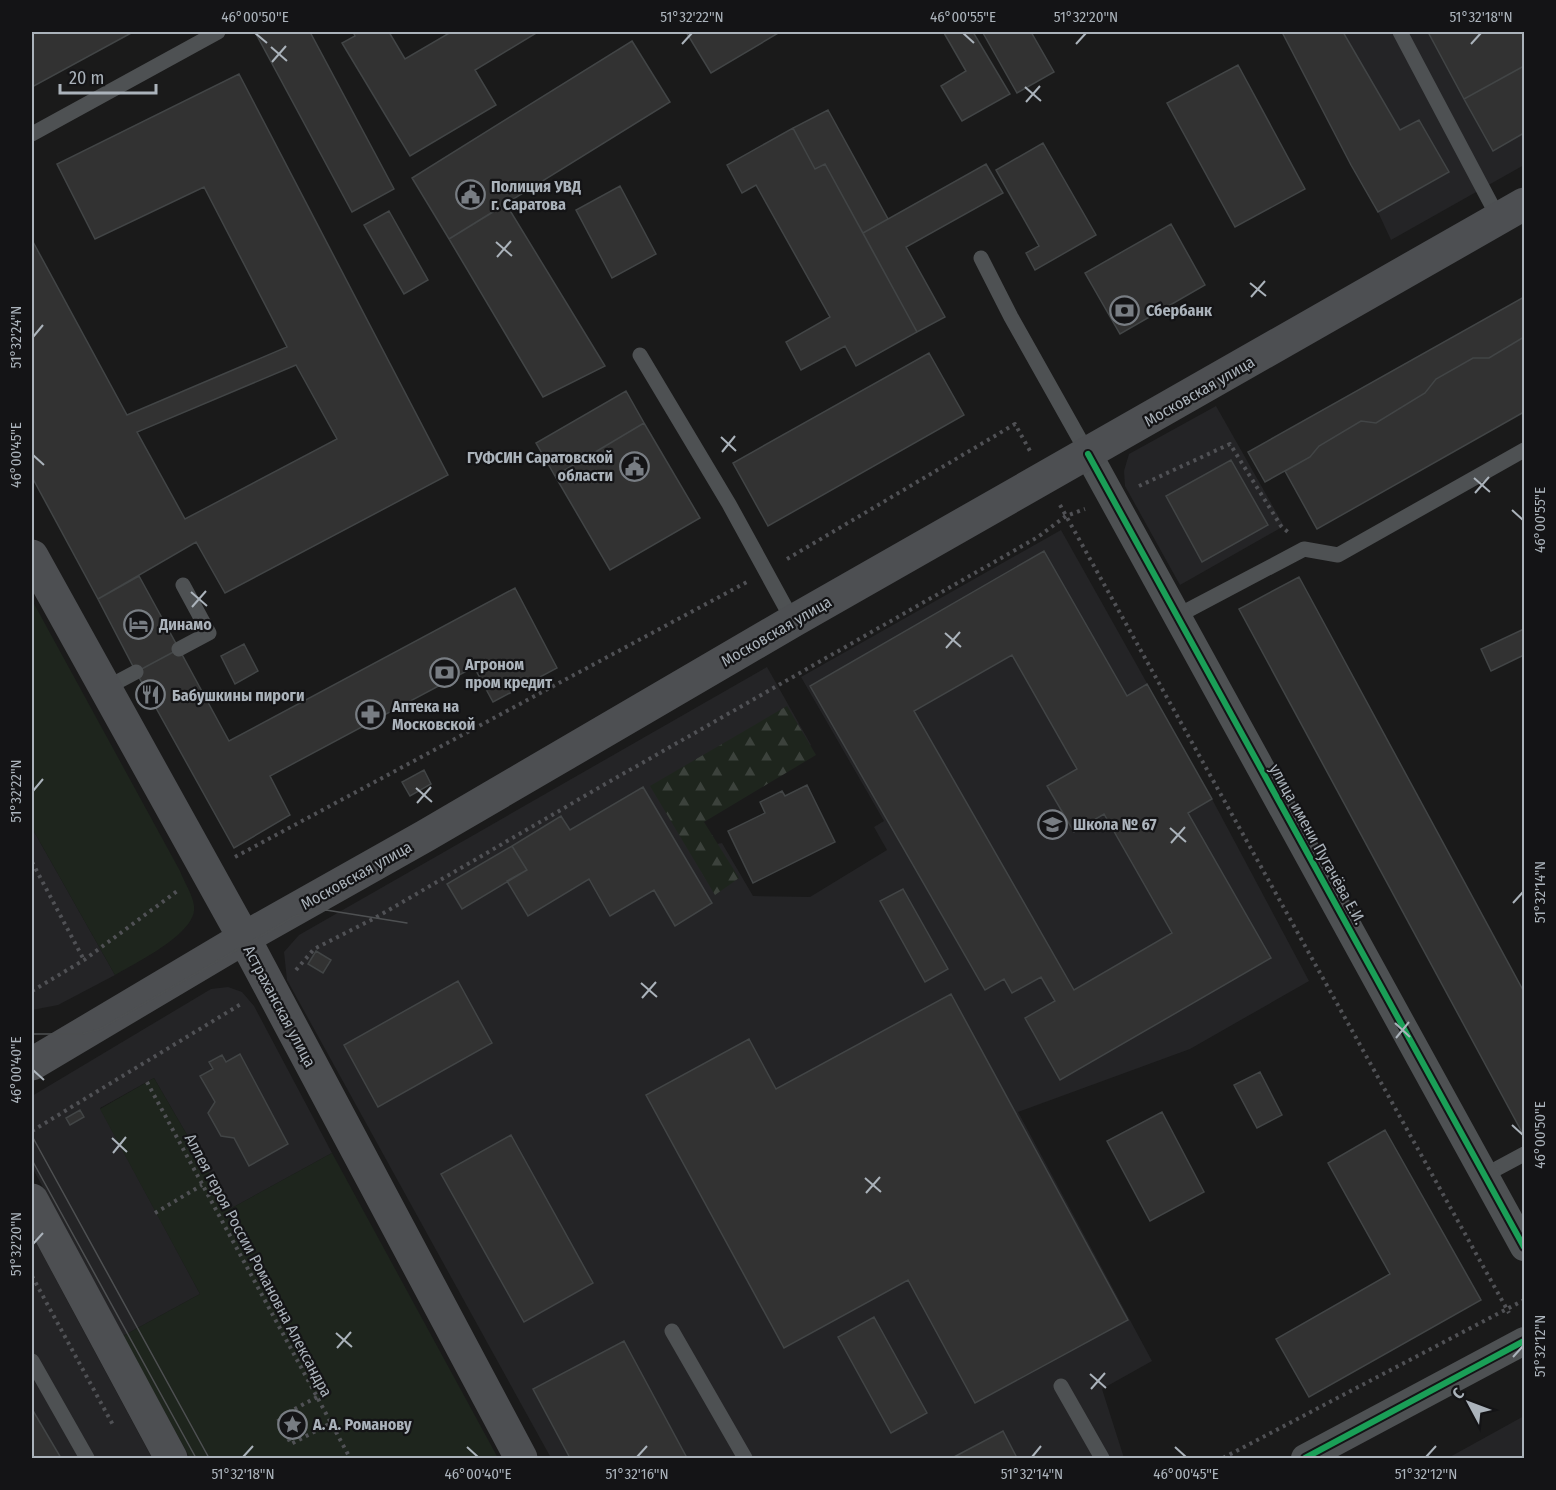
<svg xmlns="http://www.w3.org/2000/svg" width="1556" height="1490" viewBox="0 0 1556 1490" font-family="'Fira Sans Condensed',sans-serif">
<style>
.built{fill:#242426}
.forest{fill:url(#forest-firs)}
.park{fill:#1e251d}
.building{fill:#323232;stroke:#424546;stroke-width:1.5;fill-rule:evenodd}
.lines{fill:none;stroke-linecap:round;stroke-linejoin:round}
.path{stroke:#505155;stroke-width:4;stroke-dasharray:3 4.5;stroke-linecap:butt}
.lane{stroke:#4e5153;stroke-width:15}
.street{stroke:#4e5153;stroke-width:28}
.secondary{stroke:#4d4f52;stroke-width:33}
.tram{stroke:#4e5052;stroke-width:1.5}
.cycleway-casing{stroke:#141416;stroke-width:10}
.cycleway{stroke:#1a9f57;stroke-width:6}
.ticks{fill:none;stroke:#abb3bb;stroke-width:2}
.labels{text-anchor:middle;stroke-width:4.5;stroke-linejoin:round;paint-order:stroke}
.poi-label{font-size:16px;font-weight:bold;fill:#abb3bb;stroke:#141416;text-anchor:start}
.street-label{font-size:16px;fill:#abb3bb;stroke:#141416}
.neatline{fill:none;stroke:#abb3bb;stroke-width:2}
.ticks-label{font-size:15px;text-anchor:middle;fill:#abb3bb}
</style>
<defs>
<pattern id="forest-firs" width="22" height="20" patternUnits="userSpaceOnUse" patternTransform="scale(1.5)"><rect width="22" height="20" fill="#1e251d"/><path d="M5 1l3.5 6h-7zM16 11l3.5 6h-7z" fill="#3c423c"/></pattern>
</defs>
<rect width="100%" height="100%" fill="#1a1a1a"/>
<!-- built -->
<path class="built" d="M1282,32H1524V165L1391,240L1378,212L1351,165Z
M1216,406L1284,526L1180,585L1125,486L1124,471L1129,454Z
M1061,530L1212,799L1309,981L1190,1049L1018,1112L1152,1361L1102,1389L1124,1458H551L287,980L284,952L299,935L767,667L811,745L682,813L702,847L722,843L753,896L810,897L887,850L874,827L884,821L801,677Z
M32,828L115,975L58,1005L32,1010Z
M228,987L242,992L254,1006L332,1153L230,1209L154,1078L100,1108L200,1294L123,1336L32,1167V1096L211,989Z
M32,1235L152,1458H32Z
M1524,1416V1458H1448Z"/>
<!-- forest -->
<path class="forest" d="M787,706L816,755L704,822L739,878L715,895L650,786Z"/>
<!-- park -->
<path class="park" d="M32,600L180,871C184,882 193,895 194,906C198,933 135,963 115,975L32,828Z
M154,1078L230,1209L332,1153L498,1458H190L123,1336L200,1294L100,1109Z"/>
<!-- building -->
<path class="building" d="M32,32H133L32,87Z
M255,32H310L394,189L352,212Z
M353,32H389L405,59L451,32H538L475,70L496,105L410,156L342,43L355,36Z
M686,32H780L711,73Z
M946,32H973L1010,94L962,121L941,86L966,71L944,33Z
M986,32H1031L1054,72L1017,93L983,33Z
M1282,32H1343L1400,130L1419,120L1449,172L1378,212L1351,165Z
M1428,32H1524V66L1464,99Z
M632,41L670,102L449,239L412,178Z
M1238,65L1305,189L1235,227L1167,103Z
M1524,66V133L1493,151L1464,99Z
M239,74L448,475L225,593L196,542L98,599L32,477V240L127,415L287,347L204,187L95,239L57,164ZM296,365L337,439L185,519L137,432Z
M828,110L888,219L863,233L825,164L815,169L793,128Z
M793,128L815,169L825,164L917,332L856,366L845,346L801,370L786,342L830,317L756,185L742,193L727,165Z
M1043,143L1096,235L1035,270L1026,253L1039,246L996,170Z
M986,164L1003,193L906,247L945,317L917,332L863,233Z
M620,186L656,254L612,278L576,210Z
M506,204L605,366L543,397L449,239Z
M389,211L428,280L404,294L364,225Z
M1171,224L1205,285L1120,334L1085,273Z
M1524,297V337L1489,358H1473L1436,379L1425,393L1376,423L1361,421L1319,446L1310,457L1265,482L1248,452Z
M1524,337V412L1317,529L1285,471L1310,457L1319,446L1361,421L1376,423L1425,393L1436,379L1473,358H1489Z
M929,353L964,415L768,526L733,463Z
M626,391L644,423L555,476L536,443Z
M644,423L700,518L610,570L555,476Z
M1231,460L1268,525L1202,562L1166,496Z
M1044,551L1127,696L1147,684L1212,799L1188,813L1271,958L1060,1080L1025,1018L1055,1001L1041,977L1012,993L1004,979L985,990L810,686ZM1012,655L1077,769L1047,786L1074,832L1104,814L1172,933L1074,990L914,711Z
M139,576L179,649L136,672L98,599Z
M1299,577L1524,992V1136L1239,609Z
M515,588L557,668L493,702L474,667L270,776L290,815L234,848L136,672L179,649L229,741Z
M1524,629V655L1491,671L1481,649Z
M244,644L258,671L235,684L221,656Z
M424,770L431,784L410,796L402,782Z
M807,785L835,842L753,883L728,831L765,813L760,802L782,791L785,796Z
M643,787L712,903L675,926L654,890L610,916L589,879L528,916L507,881L527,870L512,846L561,816L570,830Z
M512,846L527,870L462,909L447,884Z
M903,889L948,969L925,982L880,901Z
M316,951L331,960L323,973L308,964Z
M458,981L492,1043L378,1107L344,1045Z
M951,994L1128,1320L975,1403L908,1280L784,1348L646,1095L749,1039L776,1089Z
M240,1054L288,1144L249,1166L234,1138L221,1136L208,1113L215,1102L200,1076L213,1069L209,1062L222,1055L226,1062Z
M1260,1072L1282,1115L1257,1128L1234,1085Z
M80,1110L84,1117L70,1125L66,1118Z
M1162,1112L1204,1192L1150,1221L1107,1141Z
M1385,1130L1481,1300L1309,1397L1276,1339L1390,1274L1328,1163Z
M511,1135L593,1283L524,1322L441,1174Z
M874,1317L927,1413L891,1433L838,1337Z
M624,1341L687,1458H570L533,1389Z
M32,1409L61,1458H32Z
M1003,1431L1017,1458H952Z"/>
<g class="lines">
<!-- path -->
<path class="path" d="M1139,486L1230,444L1281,526L1288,532
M1060,505L1509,1313
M787,559L1015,424L1030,451
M235,857L747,582
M32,862L84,960
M296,970L314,949L375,918L607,783L1038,537L1066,516L1085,509
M32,991L84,960L180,889
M147,1082L350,1458
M32,1131L241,1004
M155,1213L202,1185
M32,1276L113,1425
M317,1397L278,1418L291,1444L331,1423
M1223,1458L1524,1300"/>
<!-- lane -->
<path class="lane" d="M1400,32L1499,219
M32,134L218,32
M981,258L1011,317L1088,454
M640,355L729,504L793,621
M1177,616L1304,549L1338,555L1524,450
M179,649L209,633L183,585
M104,689L136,672
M1485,1175L1524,1154
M672,1331L745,1458
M32,1361L87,1458
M1061,1386L1102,1458"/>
<!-- street -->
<path class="street" d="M1088,454L1524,1247
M1305,1458L1524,1341"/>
<!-- secondary -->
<path class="secondary" d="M32,556L244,938L521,1458
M32,1064L244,938L425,836L793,621L1524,204
M32,1200L171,1458"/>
<!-- tram -->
<path class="tram" d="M32,1034H82L100,1029L295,916L326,910L407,923
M32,1136L209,1458
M32,1160L196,1458"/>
<defs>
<path id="cycleway" d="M1088,454L1524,1247
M1305,1458L1524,1341"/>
</defs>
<!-- cycleway casing -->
<use href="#cycleway" class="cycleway-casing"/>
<!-- cycleway -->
<use href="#cycleway" class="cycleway"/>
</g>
<!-- ticks -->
<path class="ticks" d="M255,33L267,43M963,33L974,43M682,44L692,33M1076,44L1086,33M1471,44L1481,33M271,47L287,61M272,62L286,46M1025,87L1041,101M1026,102L1040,86M496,242L512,256M497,257L511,241M1250,283L1266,296M1251,297L1265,281M33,337L43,325M721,437L736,451M722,452L735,436M33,455L44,465M1474,478L1490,492M1475,493L1489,477M1512,510L1523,520M191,592L207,606M192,607L206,591M945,633L961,647M946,648L960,632M416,788L432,802M33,791L43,779M417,803L431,787M1170,828L1186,842M1171,843L1185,827M1513,903L1523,892M641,983L657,997M642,998L656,982M1395,1023L1410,1037M1396,1038L1409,1022M33,1070L44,1080M1512,1125L1523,1135M112,1138L127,1152M113,1153L126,1137M865,1178L881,1192M866,1193L880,1177M33,1244L43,1233M336,1333L352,1347M337,1348L351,1332M1513,1357L1523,1346M1090,1374L1106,1388M1091,1389L1105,1373M467,1447L478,1457M1175,1447L1186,1457M243,1457L253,1446M637,1457L647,1446M1032,1457L1041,1446M1426,1457L1436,1446"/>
<!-- icons -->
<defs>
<symbol id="civic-ring" viewBox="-11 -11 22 22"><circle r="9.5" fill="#141416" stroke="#787d83" stroke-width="1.5"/><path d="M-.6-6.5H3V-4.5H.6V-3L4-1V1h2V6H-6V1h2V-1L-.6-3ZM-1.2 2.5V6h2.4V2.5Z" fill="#787d83"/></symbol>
<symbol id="bank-ring" viewBox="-11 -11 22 22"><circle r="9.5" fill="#141416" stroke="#787d83" stroke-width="1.5"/><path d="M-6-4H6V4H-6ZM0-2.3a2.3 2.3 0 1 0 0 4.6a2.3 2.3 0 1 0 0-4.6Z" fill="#787d83"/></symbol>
<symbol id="hotel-ring" viewBox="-11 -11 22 22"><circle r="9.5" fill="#141416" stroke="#787d83" stroke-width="1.5"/><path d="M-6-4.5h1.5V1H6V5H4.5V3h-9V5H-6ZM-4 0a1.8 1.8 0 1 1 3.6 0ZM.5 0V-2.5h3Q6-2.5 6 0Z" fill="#787d83"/></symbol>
<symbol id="restaurant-ring" viewBox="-11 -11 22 22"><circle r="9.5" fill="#141416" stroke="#787d83" stroke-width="1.5"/><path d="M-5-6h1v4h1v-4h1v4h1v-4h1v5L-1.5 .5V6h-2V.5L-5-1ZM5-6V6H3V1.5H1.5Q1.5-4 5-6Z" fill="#787d83"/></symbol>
<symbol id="pharmacy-ring" viewBox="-11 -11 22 22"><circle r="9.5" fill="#141416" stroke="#787d83" stroke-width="1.5"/><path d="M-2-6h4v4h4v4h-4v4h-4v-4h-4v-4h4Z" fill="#787d83"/></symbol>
<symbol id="school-ring" viewBox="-11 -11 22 22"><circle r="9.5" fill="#141416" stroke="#787d83" stroke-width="1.5"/><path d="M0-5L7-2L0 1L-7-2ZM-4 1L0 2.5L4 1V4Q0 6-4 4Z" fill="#787d83"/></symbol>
<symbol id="sight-ring" viewBox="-11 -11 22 22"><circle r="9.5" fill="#141416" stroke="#787d83" stroke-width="1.5"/><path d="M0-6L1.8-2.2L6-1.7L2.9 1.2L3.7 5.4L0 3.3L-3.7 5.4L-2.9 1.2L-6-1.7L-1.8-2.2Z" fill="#787d83"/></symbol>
</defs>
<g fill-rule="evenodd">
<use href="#civic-ring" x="454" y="178" width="33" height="33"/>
<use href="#bank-ring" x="1108" y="294" width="33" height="33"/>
<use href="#civic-ring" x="618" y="450" width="33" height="33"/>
<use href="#hotel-ring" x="122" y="608" width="33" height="33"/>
<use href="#bank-ring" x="428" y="656" width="33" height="33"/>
<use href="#restaurant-ring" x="134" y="678" width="33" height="33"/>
<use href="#pharmacy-ring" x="354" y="698" width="33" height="33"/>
<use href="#school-ring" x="1036" y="808" width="33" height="33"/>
<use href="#sight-ring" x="276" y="1408" width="33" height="33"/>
</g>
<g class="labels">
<!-- poi labels -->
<g class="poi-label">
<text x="491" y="192">Полиция УВД<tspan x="491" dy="18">г. Саратова</tspan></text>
<text x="1146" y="316">Сбербанк</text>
<text x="613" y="463" text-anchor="end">ГУФСИН Саратовской<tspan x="613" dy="18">области</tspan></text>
<text x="159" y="630">Динамо</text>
<text x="465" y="670">Агроном<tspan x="465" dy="18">пром кредит</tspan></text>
<text x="172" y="701">Бабушкины пироги</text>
<text x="392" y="712">Аптека на<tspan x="392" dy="18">Московской</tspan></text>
<text x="1073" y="830">Школа № 67</text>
<text x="313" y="1430">А. А. Романову</text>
</g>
<!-- street labels -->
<g class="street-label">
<text transform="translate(1199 391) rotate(-30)" y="6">Московская улица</text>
<text transform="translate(776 631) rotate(-30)" y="6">Московская улица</text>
<text transform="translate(1318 844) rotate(61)" y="6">улица имени Пугачёва Е.И.</text>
<text transform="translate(356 875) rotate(-29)" y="6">Московская улица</text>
<text transform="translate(280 1006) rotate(62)" y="6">Астраханская улица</text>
<text transform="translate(259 1265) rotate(62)" y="6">Аллея героя России Романовна Александра</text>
</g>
</g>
<!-- border -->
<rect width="1556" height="1490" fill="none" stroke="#141416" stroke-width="66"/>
<!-- north arrow -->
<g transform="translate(1469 1403) rotate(311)" stroke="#141416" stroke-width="4.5" paint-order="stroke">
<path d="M0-4.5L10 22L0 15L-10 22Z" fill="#abb3bb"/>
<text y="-9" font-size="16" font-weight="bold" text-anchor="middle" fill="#abb3bb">С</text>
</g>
<!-- scale -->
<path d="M60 84v9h96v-9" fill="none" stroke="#abb3bb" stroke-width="3"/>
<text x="69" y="84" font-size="18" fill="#abb3bb" stroke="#141416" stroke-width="4.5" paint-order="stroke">20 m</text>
<rect x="33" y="33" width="1490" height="1424" class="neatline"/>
<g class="ticks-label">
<text x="255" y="22">46°00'50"E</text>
<text x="692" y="22">51°32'22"N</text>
<text x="963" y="22">46°00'55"E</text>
<text x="1086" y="22">51°32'20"N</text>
<text x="1481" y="22">51°32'18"N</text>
<text transform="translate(16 337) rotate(-90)" y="5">51°32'24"N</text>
<text transform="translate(16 455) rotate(-90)" y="5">46°00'45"E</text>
<text transform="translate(1540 520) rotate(-90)" y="5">46°00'55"E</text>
<text transform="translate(16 791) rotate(-90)" y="5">51°32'22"N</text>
<text transform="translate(1540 892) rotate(-90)" y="5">51°32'14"N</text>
<text transform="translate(16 1070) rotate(-90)" y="5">46°00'40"E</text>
<text transform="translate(1540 1135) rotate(-90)" y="5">46°00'50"E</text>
<text transform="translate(16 1244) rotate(-90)" y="5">51°32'20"N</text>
<text transform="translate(1540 1346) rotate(-90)" y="5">51°32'12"N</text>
<text x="243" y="1479">51°32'18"N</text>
<text x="478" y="1479">46°00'40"E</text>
<text x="637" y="1479">51°32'16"N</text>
<text x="1032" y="1479">51°32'14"N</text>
<text x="1186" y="1479">46°00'45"E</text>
<text x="1426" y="1479">51°32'12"N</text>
</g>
</svg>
